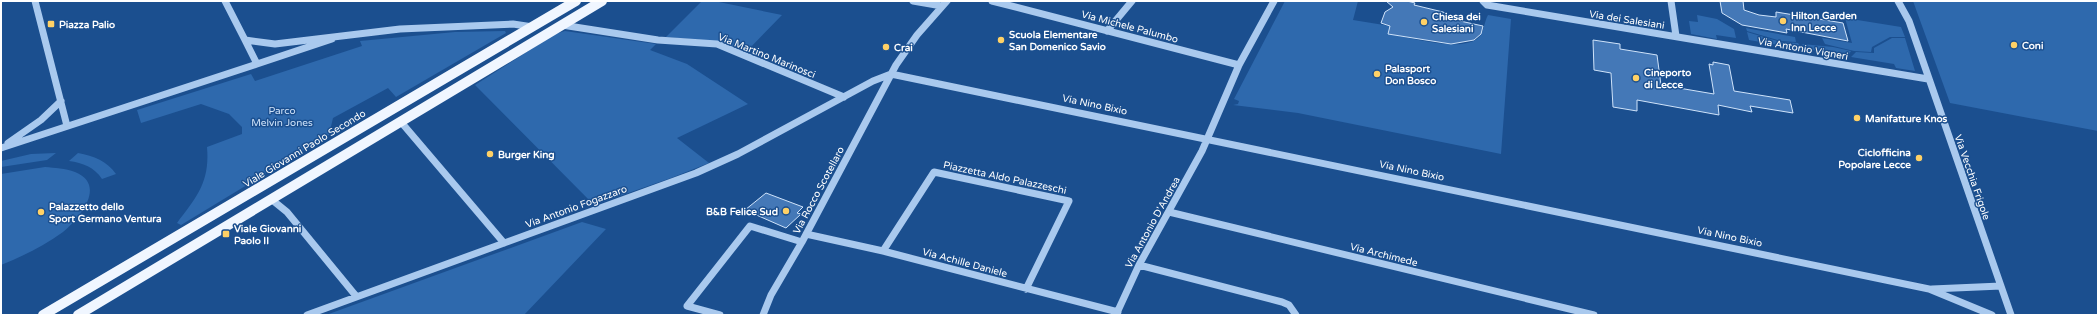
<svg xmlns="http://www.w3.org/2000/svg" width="2099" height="316" viewBox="0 0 2099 316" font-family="'Varela Round',sans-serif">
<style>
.green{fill:#2e69ad}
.building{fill:#4478b7;stroke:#cfe3fa}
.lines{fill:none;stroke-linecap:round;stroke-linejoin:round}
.minor{stroke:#a9c9ee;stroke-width:7}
.major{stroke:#f0f6ff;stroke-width:10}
.poi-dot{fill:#ffd166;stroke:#1b4f8f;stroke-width:1.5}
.labels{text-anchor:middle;stroke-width:3;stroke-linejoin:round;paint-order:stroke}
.poi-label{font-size:10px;font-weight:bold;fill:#fff;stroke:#1b4f8f;text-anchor:start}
.street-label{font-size:10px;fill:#fff;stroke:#1b4f8f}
.park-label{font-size:10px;fill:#cfe3fa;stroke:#1b4f8f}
</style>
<rect width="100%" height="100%" fill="#1b4f8f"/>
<!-- green -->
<path class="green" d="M702,1H714L782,15L747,51L722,42L666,37Z
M1285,1H1358L1353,20L1390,26L1388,34C1409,37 1459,52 1477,39C1484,34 1484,22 1488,15L1511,19L1501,154L1298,113L1233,105L1238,104L1239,101L1234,99Z
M1913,1H2098V131L1950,103Z
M1697,15L1717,19L1734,29L1736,38L1716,35L1717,39L1691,34L1689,21L1698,22Z
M1845,18L1901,27L1905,37H1890L1872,47L1871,52L1854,51L1825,44L1822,38L1852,43Z
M1746,28L1795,37L1796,42L1781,41L1747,31Z
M505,31L506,33L396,97L388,88L333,118L329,135L181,225L177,223C197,197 210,182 207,147L242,134V127L229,114L201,104L141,123L137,110L251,74L255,81L362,46L360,41L455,32Z
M565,31L656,44L650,50L687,64L748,104L677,138L709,163L671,178L594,205L475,85L555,34Z
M1747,32L1781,42L1798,43L1802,49L1749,40Z
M1892,38H1905L1915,71L1896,68L1894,64L1851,57L1856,52L1874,53V48Z
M1802,44L1833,47L1851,51L1848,56L1807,49Z
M56,153L47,160L1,167V161L31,154Z
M78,153C94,156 107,161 116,174L102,179C94,167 83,163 69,161Z
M45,167C55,168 65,168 75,172C107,185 80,218 63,232C44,246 23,256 1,265V174Z
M582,222L606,229L524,315H326Z"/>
<!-- building -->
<path class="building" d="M1386,1H1407L1415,3L1414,5L1443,12L1460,21L1483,26L1481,34L1474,40L1451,44L1388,34L1390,26L1381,23L1385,12L1393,7Z
M1720,1H1743L1744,10L1759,15L1776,17V12L1843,23L1848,41L1786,29L1787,33L1742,25L1722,13Z
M1593,40L1620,44V49L1657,55L1661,85L1714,94L1709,64L1713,65V62L1729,65L1734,91L1790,100L1793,113L1750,106L1752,112L1718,105L1719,115L1637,100V111L1613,107L1611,73L1594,70Z
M766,193L803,207L797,213L801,214L786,228L745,210Z"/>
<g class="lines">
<!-- minor -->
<path class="minor" d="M35,1L67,126
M225,1L245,40L275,44L400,29L513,24L533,27
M913,1L942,6
M992,1L1239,65
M1483,1L1487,5L1928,79
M1671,1L1676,36
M1898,1L1909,21L2011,315
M562,25L658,40L717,44L844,97
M1107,31L1132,1
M245,40L257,64L332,39
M891,74L1929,289L1992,315
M401,122L504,243
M8,143L41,120L61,101
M1,148L257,64
M271,199L287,212L356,296
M1169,212L1594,315
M806,234L883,251L1118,312
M883,251L934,172L1069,201L1026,289
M1139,265L1282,302L1289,305L1296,315
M1932,289L2001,286
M307,315L696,173L738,154L873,81L891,74
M720,315L687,306L750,226L802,242
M763,315L771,295L802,242L896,65L917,35L947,1
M1116,315L1139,265L1202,151L1239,65L1274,1"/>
<!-- major -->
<path class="major" d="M43,315L576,1
M78,315L602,1"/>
</g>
<!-- markers -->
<g class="poi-dot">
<circle cx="1783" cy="21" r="4"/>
<circle cx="1424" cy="22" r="4"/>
<rect x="47" y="20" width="8" height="8" rx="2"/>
<circle cx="1001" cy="40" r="4"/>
<circle cx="2014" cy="45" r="4"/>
<circle cx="886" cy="47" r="4"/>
<circle cx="1377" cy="74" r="4"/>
<circle cx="1636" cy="78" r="4"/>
<circle cx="1857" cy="118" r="4"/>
<circle cx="490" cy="154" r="4"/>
<circle cx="1919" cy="158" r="4"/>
<circle cx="786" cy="211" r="4"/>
<circle cx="41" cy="212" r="4"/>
<rect x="222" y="230" width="8" height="8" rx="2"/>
</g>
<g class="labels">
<!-- poi labels -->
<g class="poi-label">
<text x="1791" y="19">Hilton Garden<tspan x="1791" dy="12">Inn Lecce</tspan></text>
<text x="1432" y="20">Chiesa dei<tspan x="1432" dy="12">Salesiani</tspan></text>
<text x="59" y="28">Piazza Palio</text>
<text x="1009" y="38">Scuola Elementare<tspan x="1009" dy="12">San Domenico Savio</tspan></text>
<text x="2022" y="49">Coni</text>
<text x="894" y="51">Crai</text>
<text x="1385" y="72">Palasport<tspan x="1385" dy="12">Don Bosco</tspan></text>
<text x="1644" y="76">Cineporto<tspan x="1644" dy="12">di Lecce</tspan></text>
<text x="1865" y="122">Manifatture Knos</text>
<text x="1911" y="156" text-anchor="end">Ciclofficina<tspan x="1911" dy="12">Popolare Lecce</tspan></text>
<text x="498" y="158">Burger King</text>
<text x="49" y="210">Palazzetto dello<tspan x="49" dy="12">Sport Germano Ventura</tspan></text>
<text x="778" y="215" text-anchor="end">B&amp;B Felice Sud</text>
<text x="234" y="232">Viale Giovanni<tspan x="234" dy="12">Paolo II</tspan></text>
</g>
<!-- street labels -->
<g class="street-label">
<text transform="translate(1627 19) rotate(9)" y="4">Via dei Salesiani</text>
<text transform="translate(1130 26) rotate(15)" y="4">Via Michele Palumbo</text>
<text transform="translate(1803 48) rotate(10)" y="4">Via Antonio Vigneri</text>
<text transform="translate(767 55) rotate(22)" y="4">Via Martino Marinosci</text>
<text transform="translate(1095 104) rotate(12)" y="4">Via Nino Bixio</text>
<text transform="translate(304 148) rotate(-31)" y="4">Viale Giovanni Paolo Secondo</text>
<text transform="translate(1412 170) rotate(12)" y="4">Via Nino Bixio</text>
<text transform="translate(1005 177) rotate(12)" y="4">Piazzetta Aldo Palazzeschi</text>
<text transform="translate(1973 177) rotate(71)" y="4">Via Vecchia Frigole</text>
<text transform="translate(818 190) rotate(-62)" y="4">Via Rocco Scotellaro</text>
<text transform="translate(576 206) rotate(-20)" y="4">Via Antonio Fogazzaro</text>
<text transform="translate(1152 222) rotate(-61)" y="4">Via Antonio D'Andrea</text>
<text transform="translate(1730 236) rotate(12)" y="4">Via Nino Bixio</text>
<text transform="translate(1384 254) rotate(14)" y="4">Via Archimede</text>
<text transform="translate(965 262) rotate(15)" y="4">Via Achille Daniele</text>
</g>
<!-- park labels -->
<g class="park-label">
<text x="282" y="114">Parco<tspan x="282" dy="12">Melvin Jones</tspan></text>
</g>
</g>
<!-- border -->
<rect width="2099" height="316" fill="none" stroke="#ffffff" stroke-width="4"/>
</svg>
